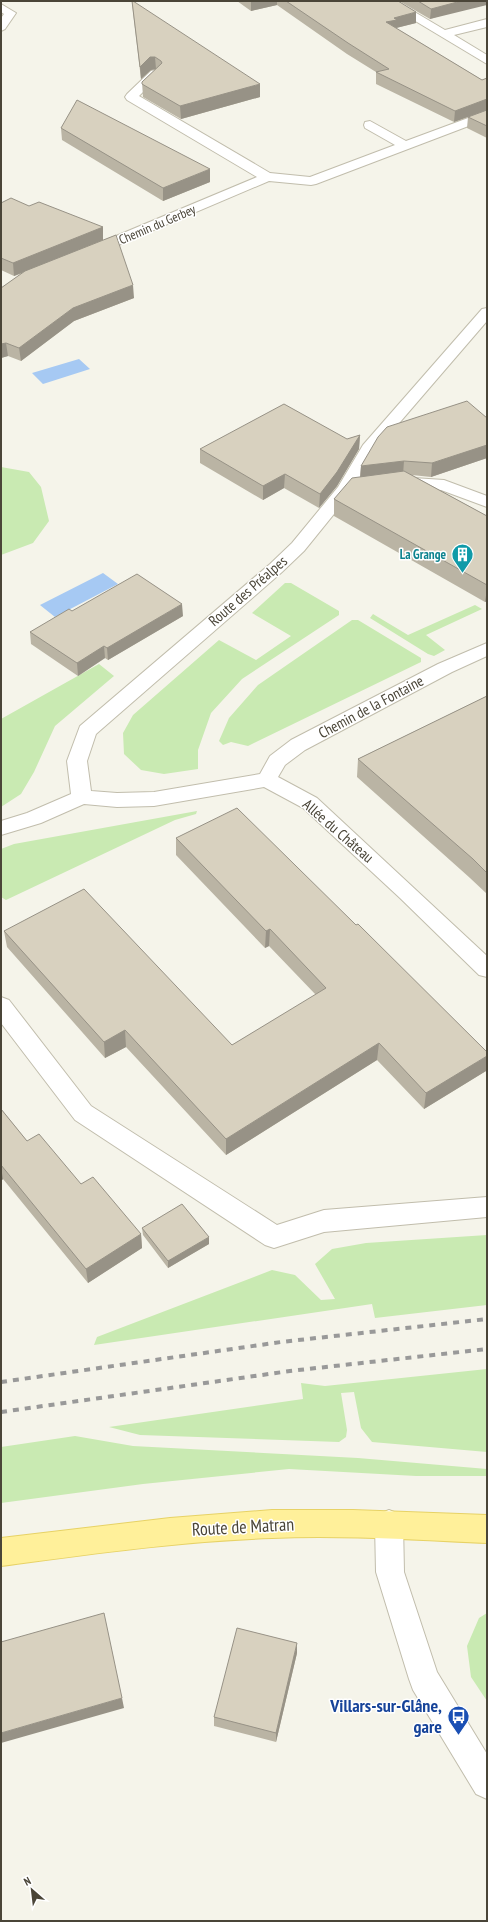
<svg xmlns="http://www.w3.org/2000/svg" width="488" height="1922" viewBox="0 0 488 1922" font-family="'PT Sans Narrow',sans-serif">
<style>
.green{fill:#c9eab2}
.water{fill:#a6c9f3}
.lines{fill:none;stroke-linecap:round;stroke-linejoin:round}
.minor-casing{stroke:#c1bdac;stroke-width:2}
.major-casing{stroke:#e7d266;stroke-width:2}
.minor{fill:#fff;fill-rule:evenodd}
.major{fill:#fff09a;fill-rule:evenodd}
.rail{stroke:#999;stroke-width:4;stroke-dasharray:6 6;stroke-linecap:butt}
.wall{fill:#bab4a4}
.shaded-wall{fill:#979286}
.building{fill:#d8d1bf;stroke:#979286}
.labels{text-anchor:middle;stroke-width:3;stroke-linejoin:round;paint-order:stroke}
.far-street-label{font-size:13px;fill:#4a4538;stroke:#fff}
.far-culture-label{font-size:13px;font-weight:bold;fill:#0d838f;stroke:#fff;text-anchor:end}
.street-label{font-size:15px;fill:#4a4538;stroke:#fff}
.near-street-label{font-size:18px;fill:#4a4538;stroke:#fff}
.near-transit-label{font-size:18px;font-weight:bold;fill:#164399;stroke:#fff;text-anchor:end}
</style>
<rect width="100%" height="100%" fill="#f5f4ea"/>
<!-- green -->
<path class="green" d="M1,467L29,472L41,487L49,521L33,543L1,555Z
M285,583H291L339,611V615L242,679L211,713L198,750V769L164,774L141,770L124,754L123,733L133,715L219,640L256,660L291,636L252,613Z
M475,605L482,609L426,635L445,650L434,656L428,654L370,618L373,614L408,635Z
M352,620H358L421,658V662L248,746L231,742L223,745L219,741L229,718L258,685Z
M99,664L114,676L55,726L34,772L21,794L1,807V719Z
M197,811L196,814L175,820L6,900L1,897V849L14,844Z
M487,1235V1305L375,1318L372,1304L94,1345L97,1337L272,1270L295,1275L321,1300L335,1299L315,1264L332,1249L366,1243Z
M487,1369V1452L372,1442L361,1428L354,1392L341,1393L347,1430L346,1437L339,1442L140,1435L109,1427L303,1399L301,1383L325,1386Z
M75,1436L133,1446L358,1458L487,1469V1476H416L289,1469L143,1484L1,1503V1447Z
M487,1613V1701L471,1677L467,1646L479,1618Z"/>
<!-- water -->
<path class="water" d="M79,359L90,369L43,384L32,373Z
M103,573L118,584L55,617L40,605Z"/>
<g class="lines">
<defs>
<path id="minor" d="M382,1H396L445,30L487,19V27L454,35L487,55V64Z
M1,4L16,13L5,29L1,31V18L4,14L1,12Z
M155,70L161,74L139,96L270,173L310,177L395,145L365,128L364,125L365,122L370,121L406,141L487,111V119L316,184L311,185L269,181L95,255H85L83,252L85,249L257,177L127,100L125,97L127,94L151,71Z
M487,308V321L376,450L351,493L304,551L282,572L96,734L87,761L91,791L117,793L154,792L260,774L270,756L291,740L438,664L487,643V656L452,672L305,750L285,765L278,777L317,798L487,956V977L479,975L400,898L303,808L264,787L154,806L117,807L84,804L41,823L1,835V821L27,813L71,794L67,761L80,726L270,564L292,543L338,487L363,445L482,309Z
M398,477L444,480L487,496V507L441,490L392,486L390,482L392,478Z
M1,997L9,1000L91,1106L277,1225L324,1210L487,1197V1217L324,1232L274,1248L265,1245L75,1120L1,1023Z
M389,1510L399,1514L403,1524L404,1572L437,1672L487,1754V1799L476,1794L413,1690L409,1679L376,1572L375,1524L379,1514Z"/>
<path id="major" d="M272,1510H353L487,1515V1543C415,1540 344,1535 272,1538C181,1541 91,1554 1,1566V1538L170,1518Z"/>
</defs>
<!-- minor casing -->
<use href="#minor" class="minor-casing"/>
<!-- major casing -->
<use href="#major" class="major-casing"/>
<!-- minor -->
<use href="#minor" class="minor"/>
<!-- major -->
<use href="#major" class="major"/>
<!-- rail -->
<path class="rail" d="M1,1382L281,1342L487,1319
M1,1412L290,1371L487,1349"/>
</g>
<!-- wall -->
<path class="wall" d="M132,1L260,97L181,119L143,97L142,82L156,69L151,70L141,79L133,12Z
M237,1H398L416,23L396,28L482,80L487,78V138L467,128L468,117L475,114L454,122L376,84V72L347,54L277,5L251,11Z
M399,1H487L430,19Z
M61,128L210,182L163,201L62,140Z
M1,203L29,206L103,227V240L134,298L74,321L21,361L8,356L1,358V288L23,273L14,276L1,270Z
M487,418V458L431,477L412,475L487,516V601L485,602L334,516V499L360,477L361,466Z
M360,435L359,449L337,486L319,508L284,488L263,500L200,463V449L347,439Z
M72,611L183,616L108,660L105,658L78,676L31,644L30,632Z
M487,696V894L470,878L357,777L358,759Z
M176,838L486,1071L424,1109L377,1060L226,1155L126,1047L105,1058L7,947L4,931L232,1045L316,995L269,946L265,948L176,855Z
M1,1109L27,1141L81,1184L141,1234L142,1248L88,1283L3,1179L1,1181Z
M142,1228L209,1244L168,1268L143,1235Z
M297,1653L276,1742L214,1726V1717Z"/>
<!-- shaded-wall -->
<path class="shaded-wall" d="M251,1H277V5L251,11Z
M461,1H487V5L430,19L431,9Z
M416,12V23L396,28L386,22L394,18Z
M150,57H155L156,69L151,70L141,79L140,67Z
M260,84V97L181,119L180,106Z
M487,99V110L454,122L455,111Z
M210,169V182L163,201V188Z
M103,227V240L14,276L13,263Z
M133,285L134,298L74,321L21,361L19,348L73,308Z
M6,343L8,356L1,358V344Z
M360,435L359,449L337,486L319,508L320,494Z
M487,445V458L431,477L432,463Z
M404,461L403,475L360,480L361,466Z
M285,474L284,488L263,500V486Z
M487,589V601L485,602Z
M182,604L183,616L108,660L107,648Z
M104,646L105,658L78,676L77,663Z
M270,929L269,946L265,948L266,931Z
M125,1030L126,1047L105,1058L104,1042Z
M379,1043L377,1060L226,1155V1139Z
M487,1056L486,1071L424,1109L426,1093Z
M1,1167L3,1179L1,1181Z
M141,1234L142,1248L88,1283L86,1269Z
M209,1237V1244L168,1268V1261Z
M297,1643V1653L276,1742V1733Z
M122,1698L124,1708L1,1743V1733Z"/>
<!-- building -->
<path class="building" d="M132,1H133L260,84L180,106L142,84V82L162,63L161,61L155,57H150L140,67Z
M286,1H398L416,12L394,18L397,20L386,22L482,80L487,78V99L455,111L376,72L389,69L348,43Z
M418,1H461L431,9Z
M77,100L210,169L163,188L61,128Z
M487,110V126L468,117Z
M11,198L29,206L39,202L103,227L13,263L1,258V203Z
M116,235L133,285L73,308L19,348L6,343L1,344V288L25,271Z
M467,401L487,418V445L432,463L404,461L361,466L378,437L387,427Z
M284,404L347,439L360,435L337,472L320,494L285,474L263,486L200,449Z
M404,471L487,516V585L334,499L352,478Z
M137,574L182,604L107,648L104,646L77,663L30,632L69,609L72,611Z
M487,696V873L473,859L358,759Z
M237,808L356,925L358,924L487,1052V1056L426,1093L379,1043L226,1139L125,1030L104,1042L4,931L84,889L232,1045L326,988L270,929L266,931L176,838Z
M1,1109L27,1141L39,1134L81,1184L93,1177L141,1234L86,1269L1,1165Z
M182,1204L209,1237L168,1261L142,1228Z
M104,1613L122,1698L1,1733V1642Z
M237,1628L297,1643L276,1733L214,1717Z"/>
<!-- icons -->
<defs>
<symbol id="building-pin" viewBox="-11 -11 22 30"><path d="M0 17L-7.5 6A9.5 9.5 0 1 1 7.5 6Z" fill="#0f9aa8" stroke="#fff"/><path d="M-4-6H4V6H1V3H-1V6H-4ZM-2.5-4.3h1.7v1.8h-1.7ZM.8-4.3h1.7v1.8H.8ZM-2.5-1h1.7V.8h-1.7ZM.8-1h1.7V.8H.8Z" fill="#fff"/></symbol>
<symbol id="bus-pin" viewBox="-11 -11 22 30"><path d="M0 17L-7.5 6A9.5 9.5 0 1 1 7.5 6Z" fill="#1a4fb4" stroke="#fff"/><path d="M-5-6H5V4H4V6H2V4H-2V6H-4V4H-5ZM-3.5-4V0h7V-4ZM-3.5 1.2v1.5H-2V1.2ZM2 1.2v1.5H3.5V1.2Z" fill="#fff"/></symbol>
</defs>
<g fill-rule="evenodd">
<use href="#building-pin" x="450" y="542" width="25" height="34"/>
<use href="#bus-pin" x="446" y="1704" width="25" height="34"/>
</g>
<g class="labels">
<!-- far-street labels -->
<g class="far-street-label">
<text transform="translate(157 224) rotate(-23)" y="5">Chemin du Gerbey</text>
</g>
<!-- far-culture labels -->
<g class="far-culture-label">
<text x="446" y="559">La Grange</text>
</g>
<!-- street labels -->
<g class="street-label">
<text transform="translate(248 591) rotate(-41)" y="5">Route des Préalpes</text>
<text transform="translate(371 707) rotate(-28)" y="5">Chemin de la Fontaine</text>
<text transform="translate(338 831) rotate(41)" y="5">Allée du Château</text>
</g>
<!-- near-street labels -->
<g class="near-street-label">
<text transform="translate(243 1527) rotate(-3)" y="6">Route de Matran</text>
</g>
<!-- near-transit labels -->
<g class="near-transit-label">
<text x="442" y="1712">Villars-sur-Glâne,<tspan x="442" dy="21">gare</tspan></text>
</g>
</g>
<!-- border -->
<rect width="488" height="1922" fill="none" stroke="#4a4538" stroke-width="4"/>
<!-- north arrow -->
<g transform="translate(32 1890) rotate(332)" stroke="#ffffff" stroke-width="3" paint-order="stroke">
<path d="M0-3L7 15L0 10L-7 15Z" fill="#4a4538"/>
<text y="-6" font-size="11" font-weight="bold" text-anchor="middle" fill="#4a4538">N</text>
</g>
</svg>
